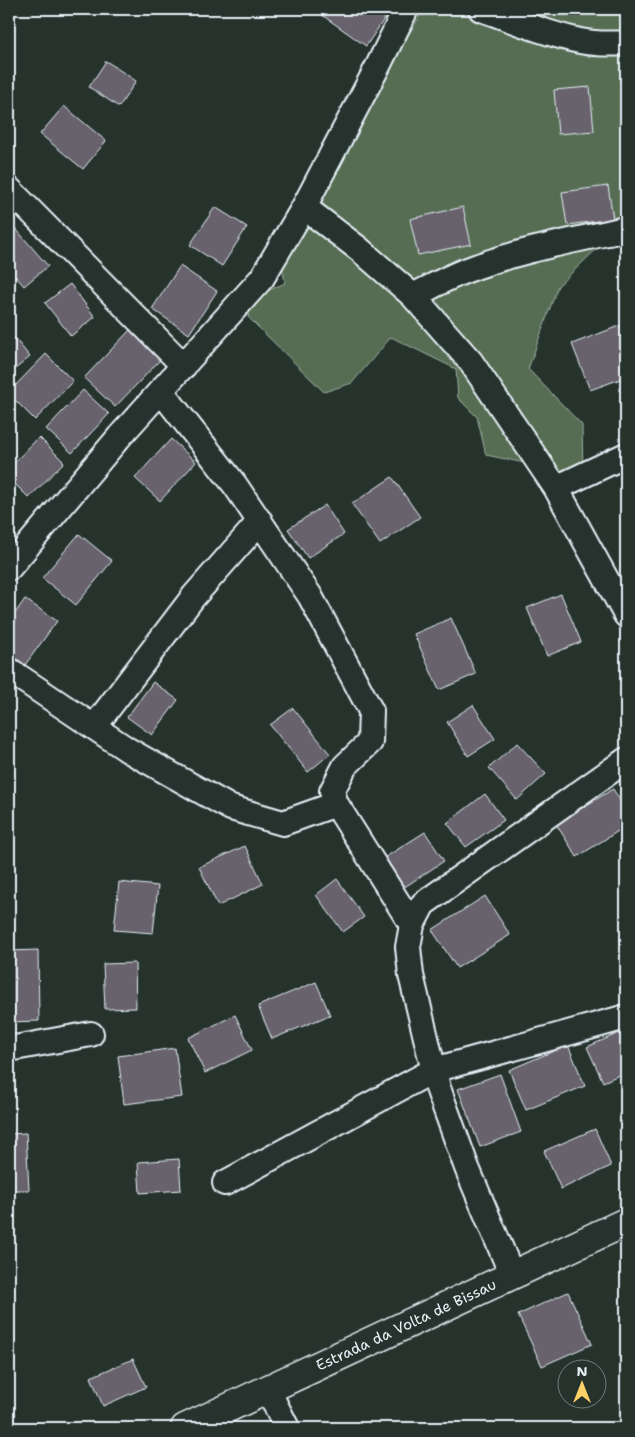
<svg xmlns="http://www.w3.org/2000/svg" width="635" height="1437" viewBox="0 0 635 1437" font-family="'Shantell Sans',sans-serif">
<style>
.green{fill:#566d52;stroke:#9fafa5}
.building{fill:#67626d;stroke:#e8f1f8}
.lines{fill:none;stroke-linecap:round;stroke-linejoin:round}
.street-casing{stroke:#e8f1f8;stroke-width:28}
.secondary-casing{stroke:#e8f1f8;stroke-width:31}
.street{stroke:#26332d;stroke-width:24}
.secondary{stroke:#26332d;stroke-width:28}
.labels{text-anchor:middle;stroke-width:4;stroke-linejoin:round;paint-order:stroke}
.street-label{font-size:15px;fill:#e8f1f8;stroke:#26332d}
</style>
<rect width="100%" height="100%" fill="#26332d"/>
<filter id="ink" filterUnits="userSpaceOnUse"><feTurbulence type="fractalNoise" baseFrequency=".02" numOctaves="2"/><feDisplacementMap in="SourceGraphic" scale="10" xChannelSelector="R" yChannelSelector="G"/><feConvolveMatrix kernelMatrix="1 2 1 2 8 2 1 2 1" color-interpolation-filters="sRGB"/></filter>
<g filter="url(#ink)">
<!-- green -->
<path class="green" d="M424,9H626V238L607,239L558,286L528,369L582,425L583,475L486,455L477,417L458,398L456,369L391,337L352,383L324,392L248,317L254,297L285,283L281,260L291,239L314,220V193Z"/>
<!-- building -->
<path class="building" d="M327,9H391L366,46L322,15Z
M106,61L136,81L119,107L89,87Z
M590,87L594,131L558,134L554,90Z
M64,106L106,141L83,169L40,134Z
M608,186L613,219L567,225L562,192Z
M215,207L247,227L222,266L190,245Z
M463,207L471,244L418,255L410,219Z
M9,221L48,266L24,286L9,269Z
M180,266L217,291L189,334L152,309Z
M70,284L95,317L71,336L45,303Z
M624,324L626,330V377L590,390L572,344Z
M130,330L161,359L115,407L84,378Z
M12,335L30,357L9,374V337Z
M46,354L73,381L35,420L9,394V392Z
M83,390L109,414L72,453L46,429Z
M39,437L64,462L29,498L9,478V468Z
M171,439L196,462L160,501L135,478Z
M392,477L420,517L380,544L352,504Z
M325,505L344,534L308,558L288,529Z
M79,534L112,561L76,605L42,578Z
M561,594L581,642L547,656L527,608Z
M25,599L57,621L25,665L9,653V622Z
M451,618L476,674L439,690L414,634Z
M153,682L178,700L152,735L127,717Z
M473,705L495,739L468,756L447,722Z
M293,708L330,754L308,772L270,725Z
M517,743L546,774L517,800L489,768Z
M613,789L626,810V826L577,857L556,824Z
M485,794L504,820L466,847L447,823Z
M425,832L444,861L403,888L384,858Z
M245,846L263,884L218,906L199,867Z
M337,879L364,917L343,932L316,895Z
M119,882L158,886L153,933L114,930Z
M485,896L510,935L457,968L432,930Z
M38,950L39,1021L9,1022V951Z
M135,963L136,1008L105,1009L103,964Z
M316,982L330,1015L272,1039L258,1006Z
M235,1015L252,1050L205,1073L188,1038Z
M626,1030V1072L603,1082L587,1047Z
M568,1045L585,1086L526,1110L509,1070Z
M175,1048L182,1097L124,1104L118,1056Z
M500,1074L521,1132L480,1147L458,1089Z
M626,1124V1142L619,1128Z
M595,1129L611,1166L561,1189L544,1151Z
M26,1133L29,1190H9V1134Z
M179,1159L181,1190L140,1193L138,1162Z
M568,1292L592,1344L542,1366L518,1315Z
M133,1359L146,1387L103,1406L91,1377Z"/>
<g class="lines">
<defs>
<path id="street" d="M481,9C513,20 546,34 580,41C595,44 611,44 626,43
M9,189L184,366
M304,207L359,249L413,296L471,362L556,488L626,615
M413,296C429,288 445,279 462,272C515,251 571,241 626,229
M161,391L235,485L310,596L371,711L370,742L345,766L332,791L336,804L412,925
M556,488L626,455
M9,568L120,436L262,278L304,207L378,66L406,9
M9,670L128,750L231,808L283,823L336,804
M94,727L194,596L260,521
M9,1049L91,1034
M225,1183L434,1070L626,1017
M512,1275L467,1168L438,1088L411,975L408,947L412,925L423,904L626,760
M268,1390L287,1428"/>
<path id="secondary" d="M185,1428L626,1222"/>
</defs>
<!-- street casing -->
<use href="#street" class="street-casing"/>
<!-- secondary casing -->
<use href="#secondary" class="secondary-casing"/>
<!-- street -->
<use href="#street" class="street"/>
<!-- secondary -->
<use href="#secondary" class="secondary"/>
</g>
</g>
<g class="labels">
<!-- street labels -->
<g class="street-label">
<text transform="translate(406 1325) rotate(-25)" y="5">Estrada da Volta de Bissau</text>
</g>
</g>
<!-- margin -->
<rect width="635" height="1437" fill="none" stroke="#26332d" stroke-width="30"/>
<rect x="15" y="15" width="605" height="1407" fill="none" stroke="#e8f1f8" stroke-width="2" filter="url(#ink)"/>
<!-- north arrow -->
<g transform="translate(582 1384)"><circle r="24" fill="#26332d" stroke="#747f7e"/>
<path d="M0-4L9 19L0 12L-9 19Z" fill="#ffd166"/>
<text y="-8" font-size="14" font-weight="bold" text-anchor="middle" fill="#e8f1f8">N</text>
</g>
</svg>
